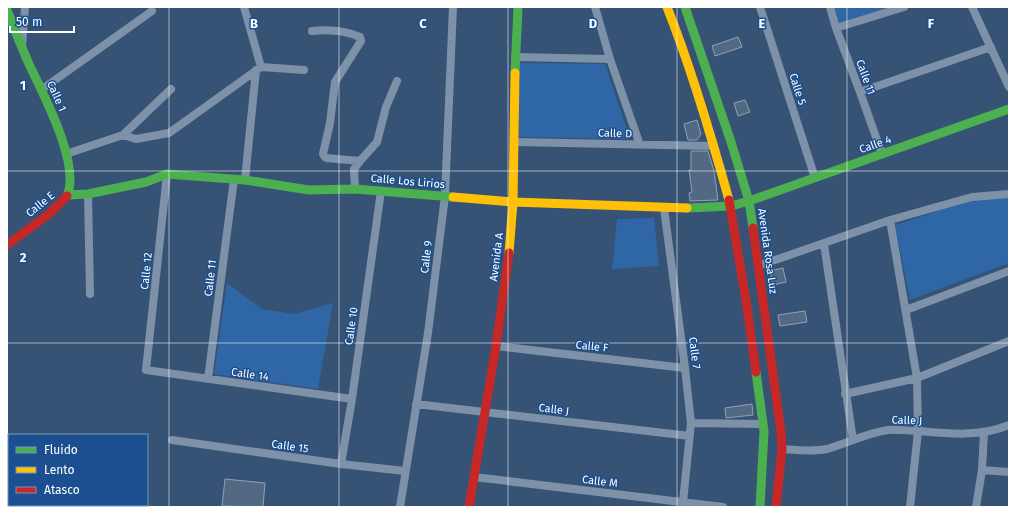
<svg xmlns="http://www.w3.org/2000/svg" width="1016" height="514" viewBox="0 0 1016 514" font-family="'Fira Sans',sans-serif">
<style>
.green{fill:#2f66a5}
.building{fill:#526984;stroke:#92a2b6}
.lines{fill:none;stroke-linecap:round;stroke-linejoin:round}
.street{stroke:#7d92a8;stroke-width:8}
.fast{stroke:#4caf50;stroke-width:9}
.slow{stroke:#ffc107;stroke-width:9}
.jam{stroke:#c62828;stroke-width:9}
.grid{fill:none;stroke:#fff;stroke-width:1;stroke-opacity:0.55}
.labels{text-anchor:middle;stroke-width:3;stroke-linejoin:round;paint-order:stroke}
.street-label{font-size:11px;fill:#fff;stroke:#1b4f8f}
.grid-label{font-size:13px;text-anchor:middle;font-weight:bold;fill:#fff;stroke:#1b4f8f;stroke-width:3;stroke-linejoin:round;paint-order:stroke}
</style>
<rect width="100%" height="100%" fill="#365274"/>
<!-- green -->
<path class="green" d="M834,7H895L839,25Z
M519,63L605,64L630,139L519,137Z
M1009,197V263L910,300L895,225L976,199Z
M654,218L659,266L612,269L617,219Z
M227,283L262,309L294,314L333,303L318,389L214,374Z"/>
<!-- building -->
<path class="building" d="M738,37L742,47L715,56L712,46Z
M745,100L750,112L738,116L734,103Z
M697,120L701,134L697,140H688L684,124Z
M691,151H708L714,171L718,200L690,201L689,193L692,192L689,170H691Z
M783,268L786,282L773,285L770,271Z
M805,311L807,322L780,326L778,315Z
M752,404L753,415L726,418L725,408Z
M225,479L265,483L263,507L222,506Z"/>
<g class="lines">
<!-- street -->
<path class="street" d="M595,7L610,59L640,145
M760,7L815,178
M830,7L836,28L860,92L882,154
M972,7L1009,87
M836,28L904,7
M312,31C329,29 344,30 360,37L361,41L335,82L330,123L323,154L324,156L326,158L360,161
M22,46L25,7
M515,57L610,59
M261,67L304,70
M41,90L152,11
M860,92L991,47
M123,135L136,139L169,133L261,67L244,7
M515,142L714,146
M66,154L123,135L171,89
M167,174L146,370L352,399
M245,180L256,70
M355,189L354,169L360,161L377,142L386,107L397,81
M88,194L90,294
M664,208L685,368L691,423L683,502
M890,220L917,378L918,431L910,507
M824,244L853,440
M758,266L890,220L972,197L1009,194
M906,310L1009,271
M496,346L685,368
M208,379L234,179
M845,394L917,378L1009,341
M416,404L690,436
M691,423L763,424
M172,440L341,464L405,471
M782,449C797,450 812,452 827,449C848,443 867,433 888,430C899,429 909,431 919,431C950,434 980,437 1009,425
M341,464L352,399L381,191
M982,470L1009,472
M474,477L723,507
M400,507L428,333L445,196L453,7
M976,507L982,470L984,433"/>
<!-- fast -->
<path class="fast" d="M685,7L731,142L749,201L753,228
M7,10C14,28 21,46 29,64C43,94 81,164 67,196
M515,73L518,7
M68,195L88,194L146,182L167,174L245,180L309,190L355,189L453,197
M687,208L731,206L749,201L1009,109
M756,372L764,431L760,507"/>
<!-- slow -->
<path class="slow" d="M667,7C692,70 711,135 729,200
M453,197L513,202L687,208
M509,253L513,202L515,73"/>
<!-- jam -->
<path class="jam" d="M729,200L746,300L756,372
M753,228L781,432L782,449L776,507
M7,245L49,214L67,196
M7,499L9,500
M57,505L74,507
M469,507L496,346L509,253"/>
</g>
<!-- grid -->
<path class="grid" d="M169,7V507M339,7V507M508,7V507M677,7V507M847,7V507M7,171H1009M7,343H1009"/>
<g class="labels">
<!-- street labels -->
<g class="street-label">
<text transform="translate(866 77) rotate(70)" y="4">Calle 11</text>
<text transform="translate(798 89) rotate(72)" y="4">Calle 5</text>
<text transform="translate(57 96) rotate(66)" y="4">Calle 1</text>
<text transform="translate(615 133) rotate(2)" y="4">Calle D</text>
<text transform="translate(875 144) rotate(-19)" y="4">Calle 4</text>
<text transform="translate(408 181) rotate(5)" y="4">Calle Los Lirios</text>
<text transform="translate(40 204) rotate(-39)" y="4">Calle E</text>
<text transform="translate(768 251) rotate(82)" y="4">Avenida Rosa Luz</text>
<text transform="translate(426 257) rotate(-83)" y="4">Calle 9</text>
<text transform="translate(496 257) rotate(-83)" y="4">Avenida A</text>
<text transform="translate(146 271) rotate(-84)" y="4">Calle 12</text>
<text transform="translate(210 278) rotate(-83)" y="4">Calle 11</text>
<text transform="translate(351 326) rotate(-82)" y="4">Calle 10</text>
<text transform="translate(592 346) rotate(6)" y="4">Calle F</text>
<text transform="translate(695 353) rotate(83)" y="4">Calle 7</text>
<text transform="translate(250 374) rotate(8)" y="4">Calle 14</text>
<text transform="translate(554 409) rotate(7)" y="4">Calle J</text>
<text transform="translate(907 420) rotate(2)" y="4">Calle J</text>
<text transform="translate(290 446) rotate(8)" y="4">Calle 15</text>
<text transform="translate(600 481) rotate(7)" y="4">Calle M</text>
</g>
</g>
<g class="grid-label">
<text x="254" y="28">B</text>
<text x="423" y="28">C</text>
<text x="593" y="28">D</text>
<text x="762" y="28">E</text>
<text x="931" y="28">F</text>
<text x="23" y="90">1</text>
<text x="23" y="262">2</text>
</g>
<!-- border -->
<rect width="1016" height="514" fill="none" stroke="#ffffff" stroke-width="16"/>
<!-- legend -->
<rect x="8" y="434" width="140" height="72" fill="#1b4f8f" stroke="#7695bc"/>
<rect x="16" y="447" width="20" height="6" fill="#4caf50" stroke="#7695bc"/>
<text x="44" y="454" font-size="12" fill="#ffffff">Fluido</text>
<rect x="16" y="467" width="20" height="6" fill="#ffc107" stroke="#7695bc"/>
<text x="44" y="474" font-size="12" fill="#ffffff">Lento</text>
<rect x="16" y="487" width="20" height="6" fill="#c62828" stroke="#7695bc"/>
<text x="44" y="494" font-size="12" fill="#ffffff">Atasco</text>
<!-- scale -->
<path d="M10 26v6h64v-6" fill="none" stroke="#ffffff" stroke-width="2"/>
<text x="16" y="26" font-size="12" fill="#ffffff" stroke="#1b4f8f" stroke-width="3" paint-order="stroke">50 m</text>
</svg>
